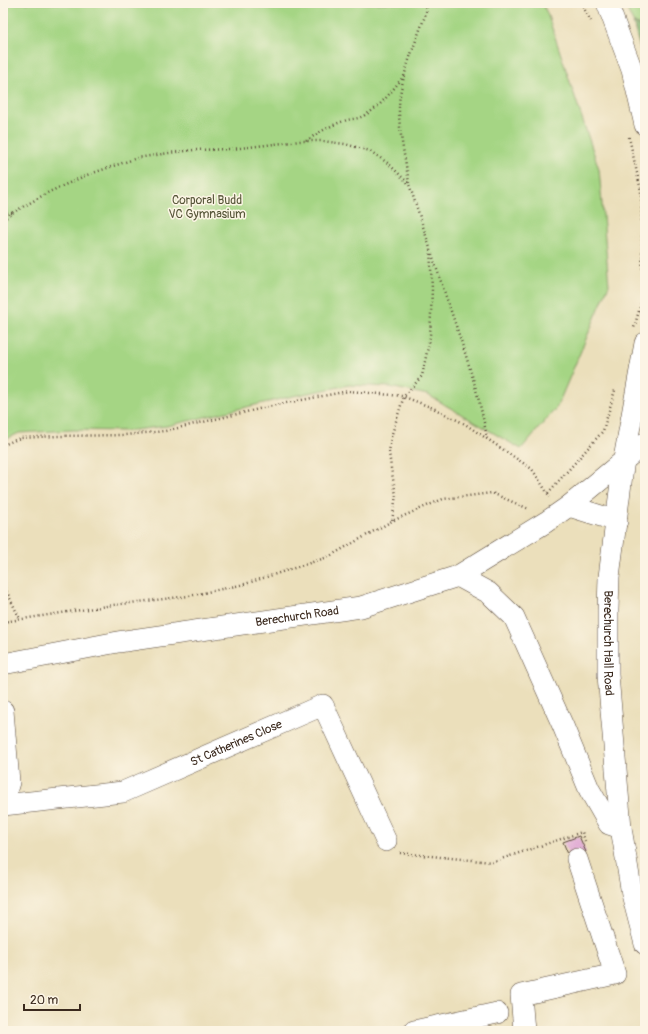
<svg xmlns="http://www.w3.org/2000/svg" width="648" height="1034" viewBox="0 0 648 1034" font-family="Pangolin,sans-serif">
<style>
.green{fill:#a5d584;stroke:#708051}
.forest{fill:#84b672;stroke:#607048}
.building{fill:#e2b0d5}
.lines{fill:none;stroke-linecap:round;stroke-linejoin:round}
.minor-casing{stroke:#554536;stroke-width:22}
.path{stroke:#554536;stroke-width:2.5;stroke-dasharray:1 3;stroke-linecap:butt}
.minor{stroke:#fff;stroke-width:21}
.labels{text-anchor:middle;stroke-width:3;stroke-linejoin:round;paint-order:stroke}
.park-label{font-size:12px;fill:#565538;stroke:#fcf5e5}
.street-label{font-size:12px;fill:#3b2a1e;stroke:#fcf5e5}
</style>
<rect width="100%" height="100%" fill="#fcf5e5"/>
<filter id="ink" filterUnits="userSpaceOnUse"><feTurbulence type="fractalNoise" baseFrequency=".025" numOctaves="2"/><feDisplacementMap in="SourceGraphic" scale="8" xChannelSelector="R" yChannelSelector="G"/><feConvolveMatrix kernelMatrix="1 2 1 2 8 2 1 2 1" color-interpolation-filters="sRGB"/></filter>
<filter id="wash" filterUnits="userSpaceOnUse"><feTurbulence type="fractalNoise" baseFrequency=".012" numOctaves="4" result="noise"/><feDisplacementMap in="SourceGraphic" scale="16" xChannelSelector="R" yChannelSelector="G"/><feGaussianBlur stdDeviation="0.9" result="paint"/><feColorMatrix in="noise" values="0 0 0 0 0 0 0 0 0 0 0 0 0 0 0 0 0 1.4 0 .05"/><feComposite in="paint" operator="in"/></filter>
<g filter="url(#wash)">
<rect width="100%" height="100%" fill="#ebdfbb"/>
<!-- green -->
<path class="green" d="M3,3H542L547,13L599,169L609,285L557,407L521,449L428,395L390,387L349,385L293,396L167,426L126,431L73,430L19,433L3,441Z
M624,3H645V29L633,22Z"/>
<!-- forest -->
<path class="forest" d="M633,23L645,29V66Z"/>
<g id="blocks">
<!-- building -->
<path class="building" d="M579,836L586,852L570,859L563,842Z"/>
</g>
</g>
<g filter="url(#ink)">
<use href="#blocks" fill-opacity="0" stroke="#554536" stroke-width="1"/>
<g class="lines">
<defs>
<g id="minor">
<path d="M607,3L632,70L645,125"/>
<path id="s1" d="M645,343L624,459L609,577L608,610V675L621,828L632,894L645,944"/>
<path d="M569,506L617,521"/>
<path d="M458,576L489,593L514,617L563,726L589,789L609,824L621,828"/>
<path id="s2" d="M3,664L118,642L361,607L458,576L546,522L569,506L645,443"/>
<path d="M3,711L9,782L3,802"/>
<path id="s3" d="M3,805L123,792L323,705L386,841"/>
<path d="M414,1031L497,1013"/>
<path d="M524,1031L521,995L615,974L577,859"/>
</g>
</defs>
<!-- minor casing -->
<use href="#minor" class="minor-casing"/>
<!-- path -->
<path class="path" d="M581,3L591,21
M629,137L641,191L643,297L634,328
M306,141C318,133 331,125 344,121C352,118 357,120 365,115C382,106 392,90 404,76
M409,183C405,156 396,122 400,95C405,66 417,39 426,13L427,3
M3,213H12
M3,220L12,213L49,192L87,175L137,158L169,153L194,150L232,149L300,141H322L345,144L370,151L389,164L409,184L418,211L430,248L432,289L430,337L422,376L404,396L391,437L389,452L391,468L396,495L392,521
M432,254C451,315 476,375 487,438
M3,445L20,438L57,436L125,435L165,431L276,405L349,391L402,396L433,408L465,424L532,469L550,497
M548,493L603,431L615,390
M3,584L20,619
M3,622L113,605L189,596L245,584L328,557L392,521L443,499L492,493L529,509
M400,853L492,862L582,832L585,841"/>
<!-- minor -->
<use href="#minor" class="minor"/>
</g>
</g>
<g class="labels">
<!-- park labels -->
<g class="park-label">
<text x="207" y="204">Corporal Budd<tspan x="207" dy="14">VC Gymnasium</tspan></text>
</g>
<!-- street labels -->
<g class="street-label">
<text dy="4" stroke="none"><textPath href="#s2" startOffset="298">Berechurch Road</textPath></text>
<text dy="4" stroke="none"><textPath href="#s1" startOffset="303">Berechurch Hall Road</textPath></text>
<text dy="4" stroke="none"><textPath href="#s3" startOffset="244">St Catherines Close</textPath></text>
</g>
</g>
<!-- margin -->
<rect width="648" height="1034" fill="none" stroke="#fcf5e5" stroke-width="16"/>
<!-- scale -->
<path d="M24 1004v6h56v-6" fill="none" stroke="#3b2a1e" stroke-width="2"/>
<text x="30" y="1004" font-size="12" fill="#3b2a1e" stroke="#fcf5e5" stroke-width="3" paint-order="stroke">20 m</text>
</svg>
